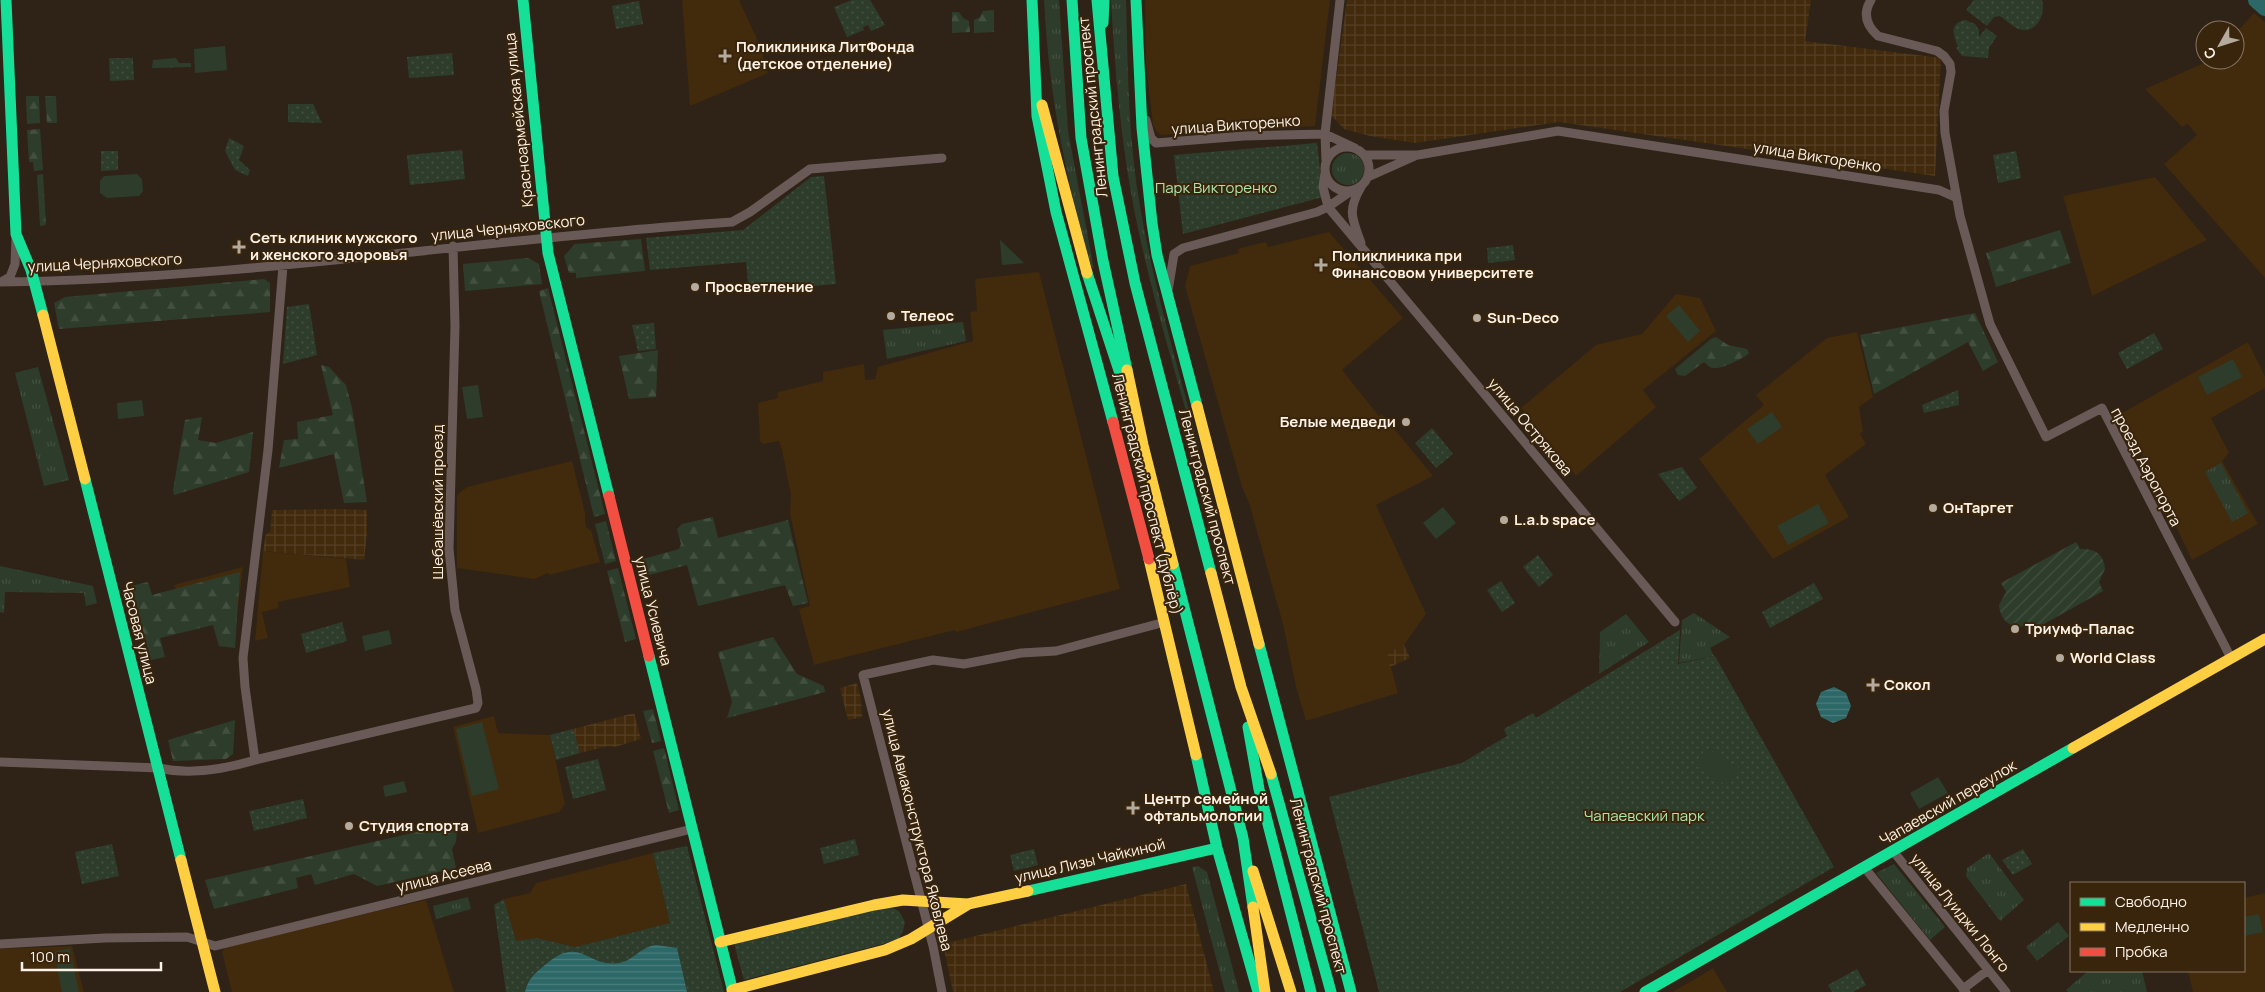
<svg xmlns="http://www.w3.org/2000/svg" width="2265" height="992" viewBox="0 0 2265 992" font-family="Manrope,sans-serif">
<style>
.built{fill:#422a0d}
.industrial{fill:url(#industrial-grid)}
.grass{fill:url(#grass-tufts)}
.forest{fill:url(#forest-firs)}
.park{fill:url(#park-dots)}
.garden{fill:url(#garden-furrows)}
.pitch{fill:#2e3d2b}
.water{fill:url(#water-rules)}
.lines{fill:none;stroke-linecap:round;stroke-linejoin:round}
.river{stroke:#2c6867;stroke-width:16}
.street{stroke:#695a57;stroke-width:9}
.fast{stroke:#16e098;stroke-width:11}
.slow{stroke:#ffcf43;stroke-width:11}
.jam{stroke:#f24e42;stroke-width:11}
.poi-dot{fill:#b5aa9e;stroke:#39240c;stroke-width:2}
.labels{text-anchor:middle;stroke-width:4;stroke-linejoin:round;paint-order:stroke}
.poi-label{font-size:15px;font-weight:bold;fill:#fdf2e7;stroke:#39240c;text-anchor:start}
.street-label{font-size:15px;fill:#fdf2e7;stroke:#39240c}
.park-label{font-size:15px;fill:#abe4ac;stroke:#39240c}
</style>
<defs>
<pattern id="industrial-grid" width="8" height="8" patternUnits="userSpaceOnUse" patternTransform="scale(1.25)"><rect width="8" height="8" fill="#422a0d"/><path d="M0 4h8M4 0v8" fill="none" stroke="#553f24"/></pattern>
<pattern id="grass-tufts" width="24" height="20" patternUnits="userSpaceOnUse" patternTransform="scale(1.25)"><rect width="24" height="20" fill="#2e3d2b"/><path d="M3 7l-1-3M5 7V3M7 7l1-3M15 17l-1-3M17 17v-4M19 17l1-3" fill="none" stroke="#435040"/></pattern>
<pattern id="forest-firs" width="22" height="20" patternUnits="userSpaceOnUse" patternTransform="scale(1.25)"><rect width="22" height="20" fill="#2e3d2b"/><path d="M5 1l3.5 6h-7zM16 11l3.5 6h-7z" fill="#435040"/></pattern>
<pattern id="park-dots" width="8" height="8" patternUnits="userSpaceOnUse" patternTransform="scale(1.25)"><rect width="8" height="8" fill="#2e3d2b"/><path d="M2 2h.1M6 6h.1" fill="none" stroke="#435040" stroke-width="1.8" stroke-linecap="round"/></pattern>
<pattern id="garden-furrows" width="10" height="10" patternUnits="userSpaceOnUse" patternTransform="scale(1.25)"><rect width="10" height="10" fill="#2e3d2b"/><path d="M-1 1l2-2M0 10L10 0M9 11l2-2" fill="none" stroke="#435040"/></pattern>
<pattern id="water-rules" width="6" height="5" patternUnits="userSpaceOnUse" patternTransform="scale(1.25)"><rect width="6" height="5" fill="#2c6867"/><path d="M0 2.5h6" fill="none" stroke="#4c7e7d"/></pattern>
</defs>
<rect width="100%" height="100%" fill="#2e2316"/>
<!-- built -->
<path class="built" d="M682,0H739L763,52V60L768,73L690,106Z
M1145,0H1330L1315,126L1161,135L1157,132L1153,125L1146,64Z
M2254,13L2265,22V278L2164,164L2197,135L2188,124L2182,127L2145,89L2211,60H2235V34Z
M2155,177L2207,240L2092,296L2063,196Z
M1329,232L1403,318L1342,370L1379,416L1382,414L1433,476L1376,505L1426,614L1404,645L1387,653L1398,693L1306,721L1296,687L1283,624L1249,503L1242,487L1185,286L1190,266L1239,253L1238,249L1261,243L1266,242L1268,247Z
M1039,272L1120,589L956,632L955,630L814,665L799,609L810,606L790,513L791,495L782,450L779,441L763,444L760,441L758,403L778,398V392L823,381V372L864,364L865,380L875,379L878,367L973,341L970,312L977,311L975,279Z
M1676,294L1700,298L1716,331L1643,390L1656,407L1576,476L1521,408L1596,345L1642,334Z
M1857,332L1873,397L1859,407L1863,431L1860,434L1866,444L1825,475L1849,517L1773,559L1699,459L1764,405L1756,395L1827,338Z
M2248,342L2265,376V388L2211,418L2229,453L2222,461L2258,524L2192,560L2122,413Z
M572,461L585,513V523L587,528L591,530L600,562L549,575L548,573L534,579L457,568V495L467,487Z
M263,551L346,559L350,587L278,602L279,608L262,612L268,638L255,641Z
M243,567L238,607H185L174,585Z
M494,716L498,733L550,735L565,804L559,812L478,833L453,727Z
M653,853L670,923L575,947L537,938L516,942L504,899L530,893L536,883Z
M2265,893V992H2193L2188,971H2244V898Z
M426,900L454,992H232L222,952L227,945Z
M72,946L84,992H0V949Z
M1713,968L1727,992H1672L1690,982Z"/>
<!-- industrial -->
<path class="industrial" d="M1347,0H1811L1805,41L1941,58L1935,176L1559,122L1415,143L1370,136L1344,129L1331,115Z
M336,509L367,510V534L364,560L263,551L266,534L270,532L272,510Z
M1404,645L1410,658L1390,667L1387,653Z
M857,683L861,699L862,717L848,720L840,688Z
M634,713L641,739L615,747L608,746L580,753L573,729Z
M1186,884L1214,992H953L943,944Z"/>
<!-- grass -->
<path class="grass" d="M1044,0H1059L1068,131L1094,269C1087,262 1085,243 1082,233C1061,156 1048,80 1044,0Z
M1111,0H1126C1128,71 1128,142 1141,212C1155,292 1179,370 1199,448L1197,449C1175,371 1151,294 1135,214C1121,144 1115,72 1111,0Z
M176,58L179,63H191V67L152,68L153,60Z
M1332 169a16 16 0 1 1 32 0a16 16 0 1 1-32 0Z
M1000,240L1024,263L1002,265Z
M963,322L966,341L887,359L883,330Z
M38,367L69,480L44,486L15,373Z
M2221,463L2248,513L2232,522L2205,472Z
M0,566L93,586L97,603L86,606L84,593L5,592L4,613L0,612Z
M1694,613L1730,637L1710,648L1714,656L1679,663L1682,620Z
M1626,614L1649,642L1599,674L1600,632Z
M1989,853L2024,900L2000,921L1966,876L1967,868Z
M1894,864L1945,927L1930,940L1876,873Z
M1198,866L1207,872L1239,992H1225L1192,867Z
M468,897L471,909L436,919L433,906Z
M2058,922L2069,936L2037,961L2026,947Z
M2088,971H2142L2147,992H2068L2066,990Z"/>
<!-- forest -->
<path class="forest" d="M994,10V32L974,33V20L980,17L983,11Z
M952,12H959L963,18L969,21L970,32L952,33Z
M26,96H39L40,123L27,124Z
M45,96H56L57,123H47Z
M40,129L43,170L34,171L33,162H29L27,130Z
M43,174L46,225L40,226L37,175Z
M2060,230L2071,263L1996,287L1986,253Z
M641,239L645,271L576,278V273H569L564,256L575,244Z
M528,258L539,264L542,284L465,291L463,264Z
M264,279L270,283V312L59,329L54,303L65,297Z
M548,288L605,514L594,517L539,291Z
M1975,313L1998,362L1983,371L1968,342L1874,394L1860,335Z
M1716,337L1728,345L1747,349L1749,353C1745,358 1720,370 1713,368C1710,368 1707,365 1704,362L1685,376L1678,375L1675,369L1711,339Z
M658,350L656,397L629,399L619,356Z
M321,365L329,367L346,385L352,408L367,502L344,503L334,454L279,468L284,440L298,439L297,422L333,415Z
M202,417L198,440L216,443L253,432L249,472L174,495L173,490L185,420Z
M713,517L718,538L788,520L808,603L793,606L785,585L698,606L687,565L649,575L646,573L642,562L643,559L679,549L681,544L677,529L682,524Z
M606,521L616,561L605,564L595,524Z
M618,568L636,639L625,642L607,571Z
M240,572L235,648L219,646L213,625L160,638L165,657L151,660L131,586L148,582L152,595Z
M773,637L797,674L824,686L825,692L727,718L732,702L718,652Z
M653,709L661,741L652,743L643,711Z
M235,720L233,754L226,759L173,761L168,740Z
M664,748L679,810L669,813L653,751Z
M452,824L457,830L456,842L452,849L456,868L377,886L354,874L315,885L311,874L296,878L298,888L214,909L205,880Z"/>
<!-- park -->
<path class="park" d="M852,0H870L885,25L871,31L868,25L863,27L864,30L847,37L834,7Z
M1974,0H2042C2046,13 2037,35 2019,29C2012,27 2006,19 1999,16L1994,17L1987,26L1966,10Z
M639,1L643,24L616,29L612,6Z
M1965,20L1975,24L1979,30V37L1986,28L1997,36L1989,48L1988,58L1962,56L1956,48L1958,47C1954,36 1948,24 1965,20Z
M452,53L454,75L409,78L407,57Z
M109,58H133L134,80L110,81Z
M288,104H313L322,123L288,122Z
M229,138L244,146L239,160L250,170L248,176L235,170L225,151Z
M1317,143L1323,197L1183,234L1174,155Z
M462,150L465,179L410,185L407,155Z
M101,151H118V170L101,171Z
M2016,151L2021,178L1998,183L1993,155Z
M824,176L836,284L749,292L746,262L650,270L646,238L743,230L811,177Z
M1513,245L1515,260L1488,263L1487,248Z
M309,304L317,355L283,364L287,307Z
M654,323L656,349L638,351L632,325Z
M2154,333L2163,349L2127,369L2118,353Z
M1958,390L1959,405L1924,413L1922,405Z
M1432,428L1453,454L1436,468L1415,443Z
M1682,467L1697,488L1679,501L1658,474Z
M1538,555L1553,575L1539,587L1523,567Z
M1501,581L1515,603L1502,612L1487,590Z
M1814,583L1823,599L1770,628L1762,612Z
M342,622L347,641L306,653L301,634Z
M1680,630L1678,664L1715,656L1834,867L1620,992H1379L1329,797L1462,763L1507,736L1504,729L1533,713L1536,718Z
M573,729L580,753L556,760L550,735Z
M598,759L606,790L573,799L565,767Z
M303,799L307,818L254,831L249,811Z
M855,839L859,855L824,864L820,848Z
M112,844L119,876L82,884L75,852Z
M687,846L724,992H506L494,905L504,899L516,941L537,938L575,947L670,923L653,853Z
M1034,849L1038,865L1014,871L1010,855Z
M2023,849L2032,864L2013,875L2002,860Z
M888,906L899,911L905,922L903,931L898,940L744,980L734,944Z
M1857,969L1866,985L1853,992H1832L1828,985Z"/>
<!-- garden -->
<path class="garden" d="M2076,542L2080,549C2095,548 2104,554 2105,569L2099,582L2103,591L2028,633L2024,626C2010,629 2000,619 1999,605L2006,592L2001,583Z"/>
<!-- pitch -->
<path class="pitch" d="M225,46L227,70L195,73L194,49Z
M137,174L142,179L143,191L139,196L107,198L100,193V181L104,176Z
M1679,305L1700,331L1688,342L1666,316Z
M2233,359L2242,377L2207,395L2198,377Z
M478,385L483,417L467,419L462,387Z
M142,400L144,416L118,419L117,403Z
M1772,412L1782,427L1758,444L1747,429Z
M1818,504L1829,523L1788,545L1777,526Z
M1443,507L1456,523L1436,539L1423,523Z
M389,630L392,644L365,651L362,636Z
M482,722L499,789L472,796L456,729Z
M1706,748L1739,768L1728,786L1695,765Z
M1938,777L1948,793L1919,809L1910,793Z
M404,781L407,792L385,797L383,786Z
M2259,914L2263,932L2244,936V917Z
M70,948L79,992H62L54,952Z"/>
<!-- water -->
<path class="water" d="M1834,687L1846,693L1851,706L1846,718L1833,723L1821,717L1816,704L1821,692Z
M656,945L677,948L687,992H525C528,979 535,973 545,965C581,934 586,968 619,963C633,961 640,947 656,945Z"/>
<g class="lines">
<!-- river -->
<path class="river" d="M2256,0L2265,8"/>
<!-- street -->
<path class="street" d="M1871,0C1862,14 1867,26 1878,36L1937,51L1944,56L1950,64L1951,72L1944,111L1945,133L1960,216L1990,324L2046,437L2102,408L2231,658
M1146,120L1151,138L1156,143L1244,136L1325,134L1355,148
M1325 169a22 22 0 1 1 44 0a22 22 0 1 1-44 0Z
M1364,155H1418L1558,131L1939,190L1957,198
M1326,161L1325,134L1340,0
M1325,173L1323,187L1328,207L1675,622
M1368,177L1415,156
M1361,187C1347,211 1352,218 1361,243
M3,281L10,277L15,264L16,237
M0,282C245,279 488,238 732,222L750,212L810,169L942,158
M1168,291L1174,254L1183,248L1317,212L1328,207L1351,191
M255,760L245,687L243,658L268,450L283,266
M0,762L159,768C189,775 225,769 255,760L476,708L478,703L476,689L455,610L449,549L455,326L453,246
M1893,851L2006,992
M1864,867L1966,992
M0,944L105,938L187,937L215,946L692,829
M1963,989L1988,970
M942,992L933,946L863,675L933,660L964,664L1021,653L1056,651L1165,622"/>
<!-- fast -->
<path class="fast" d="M6,0L16,234L31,270L43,315
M523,0L548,253L609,496
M1032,0L1037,116L1056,212L1113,422
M1072,0L1081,138L1103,261L1127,370
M1097,0L1113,176L1135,283L1211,573
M1136,0L1142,128L1152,223L1157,255L1197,406
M1103,23L1104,0
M1087,273L1129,401
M85,479L181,860
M1173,564L1243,838L1253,907
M1259,644L1351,992
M649,656L733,992
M1248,727L1259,789L1311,992
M1196,755L1217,848L1258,992
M1271,774L1331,992
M1028,891L1217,848
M1645,992L2073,748"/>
<!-- slow -->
<path class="slow" d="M1042,105L1087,273
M43,315L85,479
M1127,370L1143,445L1173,564
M1197,406L1259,644
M1149,559L1196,755
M1211,573L1241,687L1271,774
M2073,748L2265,639
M181,860L215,992
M1253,871L1291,992
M1253,907L1265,992
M720,942L874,905L903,900L968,904L1028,891
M732,990L885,950L911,939L967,905"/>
<!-- jam -->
<path class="jam" d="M1113,422L1149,559
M609,496L649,656"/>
</g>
<!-- markers -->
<g class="poi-dot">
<path d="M722.5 48.5h5v5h5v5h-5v5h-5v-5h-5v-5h5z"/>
<path d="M236.5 239.5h5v5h5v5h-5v5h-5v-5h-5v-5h5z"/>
<path d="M1318.5 257.5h5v5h5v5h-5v5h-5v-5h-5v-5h5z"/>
<circle cx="695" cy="287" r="5"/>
<circle cx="891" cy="316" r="5"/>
<circle cx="1477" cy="318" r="5"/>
<circle cx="1406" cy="422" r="5"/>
<circle cx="1933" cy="508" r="5"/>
<circle cx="1504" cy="520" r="5"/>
<circle cx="2015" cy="629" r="5"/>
<circle cx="2060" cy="658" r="5"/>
<path d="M1870.5 677.5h5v5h5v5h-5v5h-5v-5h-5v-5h5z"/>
<path d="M1130.5 800.5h5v5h5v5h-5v5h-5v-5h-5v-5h5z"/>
<circle cx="349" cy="826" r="5"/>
</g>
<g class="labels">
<!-- poi labels -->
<g class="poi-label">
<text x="736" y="52">Поликлиника ЛитФонда<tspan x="736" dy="17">(детское отделение)</tspan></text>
<text x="250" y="243">Сеть клиник мужского<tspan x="250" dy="17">и женского здоровья</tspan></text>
<text x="1332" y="261">Поликлиника при<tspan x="1332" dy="17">Финансовом университете</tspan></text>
<text x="705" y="292">Просветление</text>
<text x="901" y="321">Телеос</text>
<text x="1487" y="323">Sun-Deco</text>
<text x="1396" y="427" text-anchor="end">Белые медведи</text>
<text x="1943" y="513">ОнТаргет</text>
<text x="1514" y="525">L.a.b space</text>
<text x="2025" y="634">Триумф-Палас</text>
<text x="2070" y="663">World Class</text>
<text x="1884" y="690">Сокол</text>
<text x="1144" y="804">Центр семейной<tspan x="1144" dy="17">офтальмологии</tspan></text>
<text x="359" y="831">Студия спорта</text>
</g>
<!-- street labels -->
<g class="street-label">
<text transform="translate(1093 107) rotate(-96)" y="5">Ленинградский проспект</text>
<text transform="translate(519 120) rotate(-96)" y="5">Красноармейская улица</text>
<text transform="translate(1236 125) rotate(-4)" y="5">улица Викторенко</text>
<text transform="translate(1817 157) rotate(9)" y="5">улица Викторенко</text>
<text transform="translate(508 228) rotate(-6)" y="5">улица Черняховского</text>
<text transform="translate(105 263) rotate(-3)" y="5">улица Черняховского</text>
<text transform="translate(1530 427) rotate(50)" y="5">улица Острякова</text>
<text transform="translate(2146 467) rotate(62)" y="5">проезд Аэропорта</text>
<text transform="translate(1147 494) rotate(76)" y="5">Ленинградский проспект (дублёр)</text>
<text transform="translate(1207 497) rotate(75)" y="5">Ленинградский проспект</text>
<text transform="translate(438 502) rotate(-90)" y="5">Шебашёвский проезд</text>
<text transform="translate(653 611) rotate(76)" y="5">улица Усиевича</text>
<text transform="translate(139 633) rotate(76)" y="5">Часовая улица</text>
<text transform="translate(1948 803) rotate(-30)" y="5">Чапаевский переулок</text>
<text transform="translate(917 830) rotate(76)" y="5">улица Авиаконструктора Яковлева</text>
<text transform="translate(1090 861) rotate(-13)" y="5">улица Лизы Чайкиной</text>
<text transform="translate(444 876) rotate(-14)" y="5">улица Асеева</text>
<text transform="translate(1318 886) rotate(75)" y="5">Ленинградский проспект</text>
<text transform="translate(1960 913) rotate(51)" y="5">улица Луиджи Лонго</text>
</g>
<!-- park labels -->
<g class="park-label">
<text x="1216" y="193">Парк Викторенко</text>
<text x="1644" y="821">Чапаевский парк</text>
</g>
</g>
<!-- legend -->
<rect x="2070" y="882" width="175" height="90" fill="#39240c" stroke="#877664"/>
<rect x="2080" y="898" width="25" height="8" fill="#16e098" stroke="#877664"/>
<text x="2115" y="907" font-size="15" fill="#fdf2e7">Свободно</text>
<rect x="2080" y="923" width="25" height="8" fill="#ffcf43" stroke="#877664"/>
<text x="2115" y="932" font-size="15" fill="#fdf2e7">Медленно</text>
<rect x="2080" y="948" width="25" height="8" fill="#f24e42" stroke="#877664"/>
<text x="2115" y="957" font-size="15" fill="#fdf2e7">Пробка</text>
<!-- north arrow -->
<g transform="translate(2220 45) rotate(231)"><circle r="24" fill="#39240c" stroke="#877664"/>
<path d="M0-4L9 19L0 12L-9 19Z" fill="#b5aa9e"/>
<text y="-8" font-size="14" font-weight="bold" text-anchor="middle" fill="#fdf2e7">С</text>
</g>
<!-- scale -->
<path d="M22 962v8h139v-8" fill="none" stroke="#fdf2e7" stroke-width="2.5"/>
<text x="30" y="962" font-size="15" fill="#fdf2e7" stroke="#39240c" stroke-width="4" paint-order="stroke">100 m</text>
</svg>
